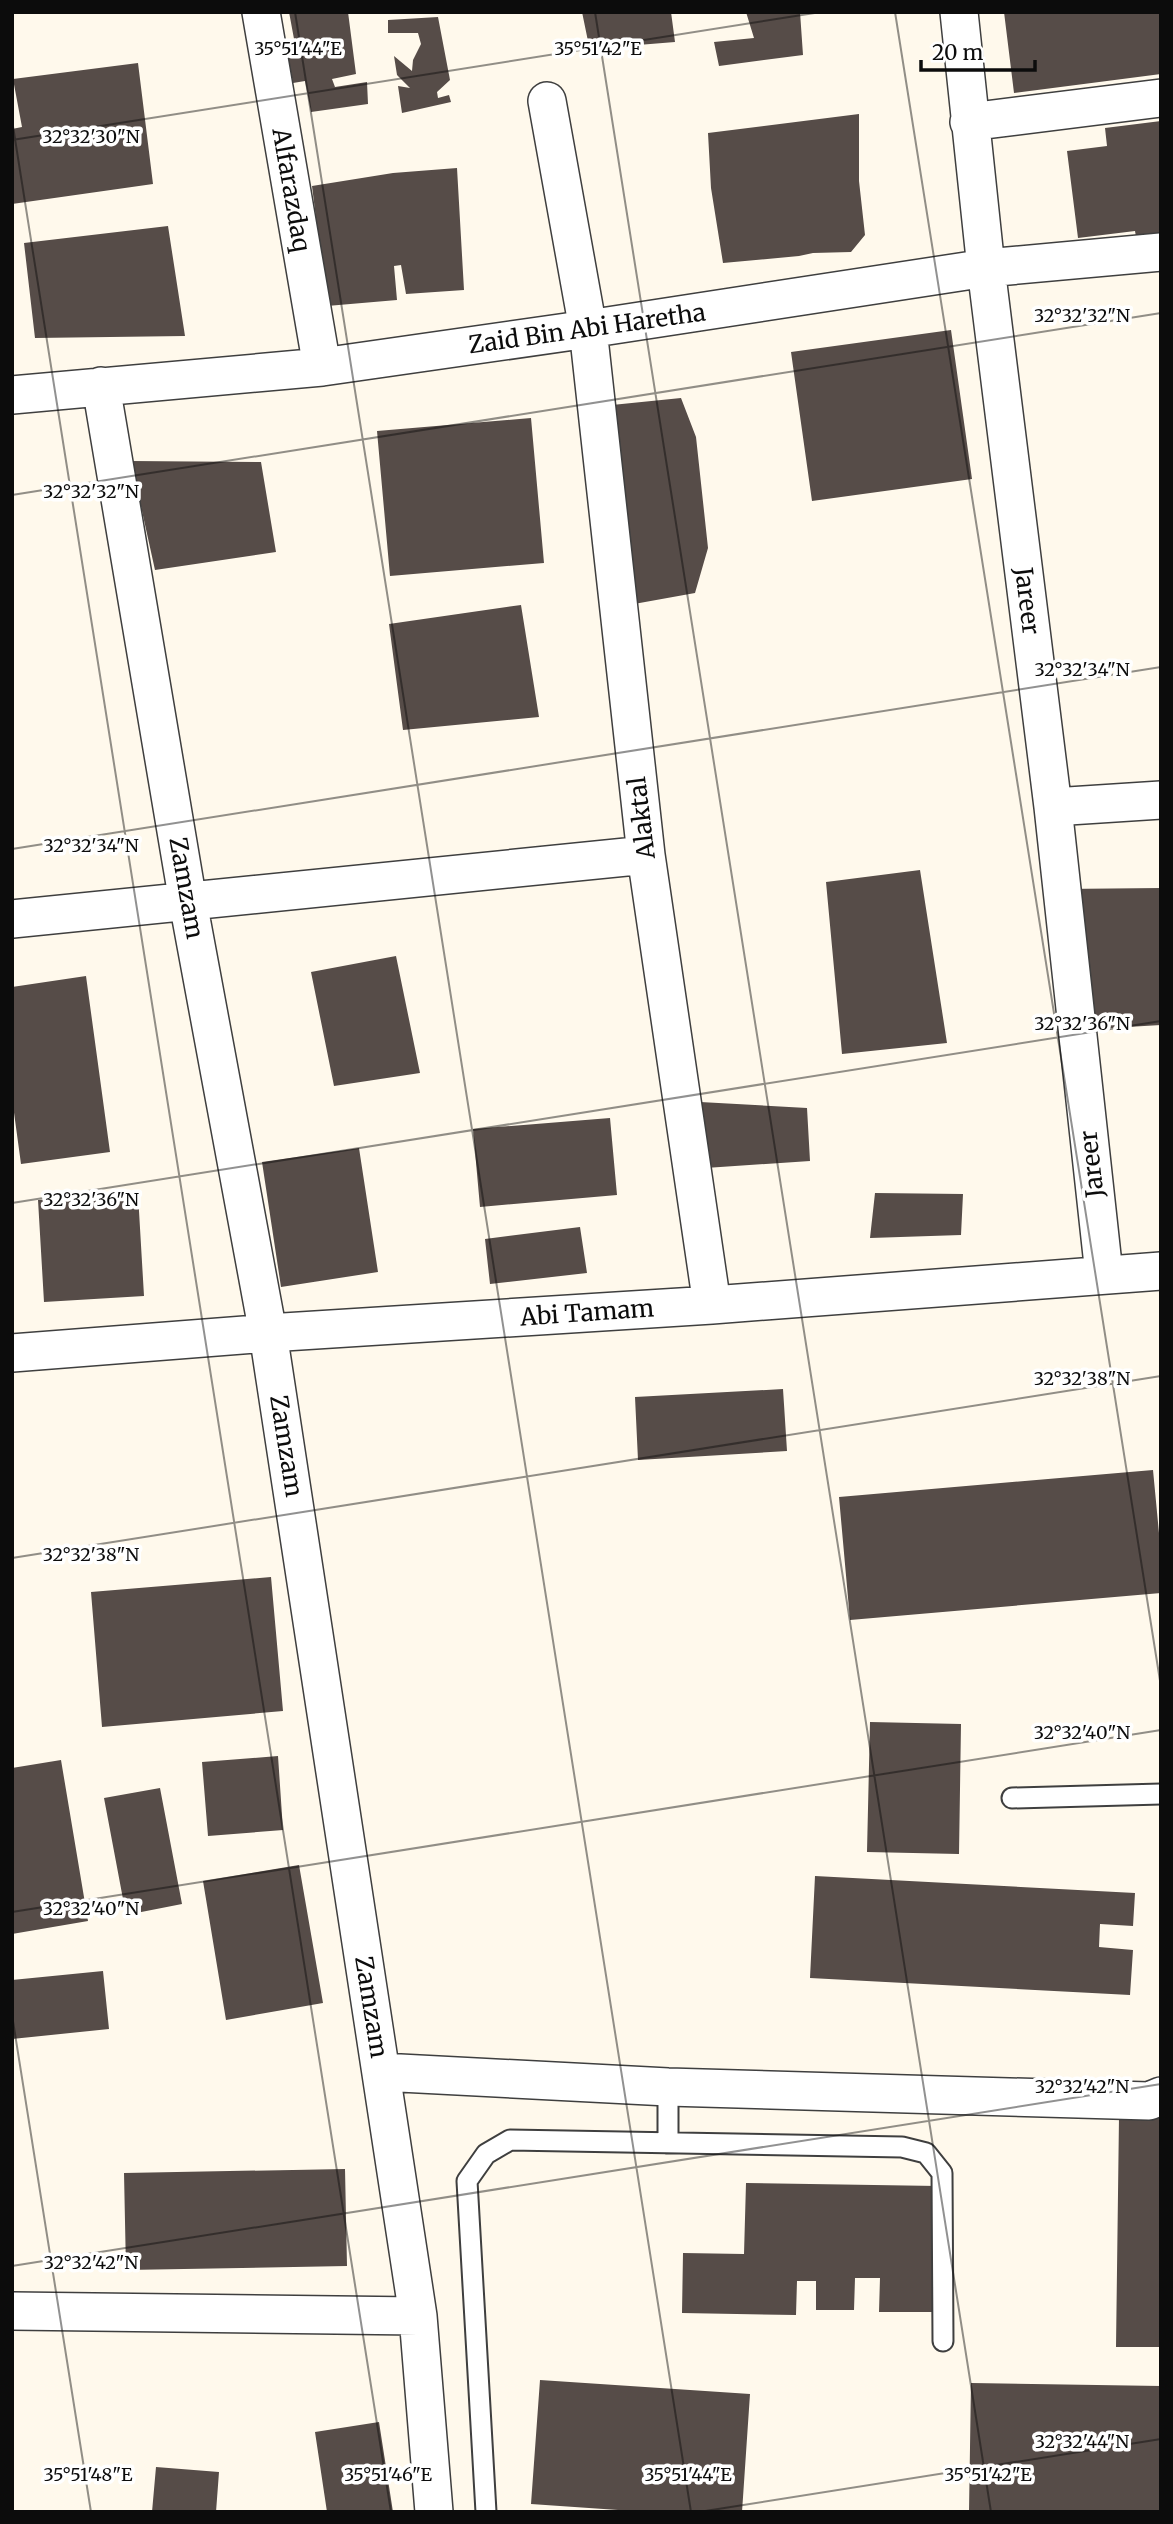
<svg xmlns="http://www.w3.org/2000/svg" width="1173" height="2524" viewBox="0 0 1173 2524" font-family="Merriweather,serif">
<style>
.building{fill:#564c48}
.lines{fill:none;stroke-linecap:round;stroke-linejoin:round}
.lane-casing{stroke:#3f3f3f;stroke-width:23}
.street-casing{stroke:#3f3f3f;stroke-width:40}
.lane{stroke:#fff;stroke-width:19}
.street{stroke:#fff;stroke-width:37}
.ticks{fill:none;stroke:#0c0c0c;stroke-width:2;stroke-opacity:0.45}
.labels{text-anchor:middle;stroke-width:7;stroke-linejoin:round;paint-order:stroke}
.street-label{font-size:24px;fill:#0c0c0c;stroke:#fff}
.ticks-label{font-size:18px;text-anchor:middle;fill:#0c0c0c;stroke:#fff;stroke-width:7;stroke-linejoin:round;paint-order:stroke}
</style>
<rect width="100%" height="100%" fill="#fff9ec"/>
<!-- building -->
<path class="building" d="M289,12H348L356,74L332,79L335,87L367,82L368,104L311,112L305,81L293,83L288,57L297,55Z
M582,12H671L675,42L638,45L618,39L589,46Z
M746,12H800L803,55L719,66L714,42L754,38Z
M1004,12H1161V74L1014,93Z
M438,17L450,80L437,92L438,98L449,95L451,102L402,113L398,86L410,88L397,75L394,56L412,71L413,60L421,44L418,33H388V20Z
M138,63L153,184L12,204V129L22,127L13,79Z
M859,114V181L865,235L851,252L813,253L799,256L723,263L711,188L708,133Z
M1161,121V239L1137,242L1135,231L1078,238L1067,151L1107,146L1105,128Z
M457,168L464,290L406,294L401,265L394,266L397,300L327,306L312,186L393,173Z
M168,226L185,336L35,338L24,243Z
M951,330L972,479L812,501L791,352Z
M681,398L696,437L708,548L695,593L634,604L612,405Z
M531,418L544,563L390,576L377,431Z
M131,461L261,462L276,552L155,570Z
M521,605L539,717L403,730L389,624Z
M920,870L947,1043L842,1054L826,882Z
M1161,888V1025L1077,1030L1062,889Z
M396,956L420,1073L334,1086L311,972Z
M86,976L110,1152L21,1164L12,1098V987Z
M682,1101L807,1108L810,1161L691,1169Z
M610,1118L617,1195L480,1207L473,1129Z
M359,1148L378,1272L281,1287L262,1162Z
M875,1193L963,1194L961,1235L870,1238Z
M138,1194L144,1296L44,1302L38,1200Z
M580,1227L587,1273L490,1284L485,1239Z
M783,1389L787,1451L638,1460L635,1397Z
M1153,1470L1161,1554V1593L850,1620L839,1497Z
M271,1577L283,1711L102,1727L91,1592Z
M870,1722L961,1724L959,1854L867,1852Z
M278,1756L283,1830L208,1836L202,1762Z
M61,1760L88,1921L12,1934V1768Z
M160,1788L182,1904L126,1915L104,1798Z
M299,1865L323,2003L226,2020L203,1881Z
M815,1876L1135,1893L1133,1926L1100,1924L1099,1947L1133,1950L1130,1995L810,1978Z
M103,1971L109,2029L12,2039V1980Z
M1119,2117L1161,2118V2347H1116Z
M345,2169L347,2266L126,2270L124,2173Z
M746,2183L938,2186L936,2312H879L880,2278H855L854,2310H816V2281H797L796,2315L682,2313L683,2253L744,2254Z
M540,2380L750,2394L742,2512H647L531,2504Z
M971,2383L1161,2386V2512H969Z
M379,2422L393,2512H327L315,2432Z
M156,2467L219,2472L216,2512H152Z"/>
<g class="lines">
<defs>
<path id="lane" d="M1012,1798L1161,1794
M668,2087V2143
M486,2512L467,2181L486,2154L510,2140L902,2147L926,2153L942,2173L943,2341"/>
<path id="street" d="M261,12L322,367
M959,12L986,268L1053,807L1104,1274
M547,101L588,329L646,855L712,1305
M969,122L1161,98
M101,386L188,902L268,1333L418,2316L434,2512
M12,395L322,367L588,329L986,268L1161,252
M1053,807L1161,800
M12,919L646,855
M12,1353L268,1333L712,1305L1161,1271
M381,2072L668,2087L1149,2101L1161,2096
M12,2311L418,2316"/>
</defs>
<!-- lane casing -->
<use href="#lane" class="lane-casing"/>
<!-- street casing -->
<use href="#street" class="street-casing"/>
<!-- lane -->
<use href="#lane" class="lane"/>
<!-- street -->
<use href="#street" class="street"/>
</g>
<!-- ticks -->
<path class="ticks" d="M295,12L691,2512M595,12L991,2512M895,12L1161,1687M12,120L391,2512M12,140L821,12M12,495L1161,313M12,849L1161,667M12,1203L1161,1021M12,1558L1161,1376M12,1912L1161,1730M12,2015L91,2512M12,2266L1161,2084M699,2512L1161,2439"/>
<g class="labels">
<!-- street labels -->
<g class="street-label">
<text transform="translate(291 190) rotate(80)" y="8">Alfarazdaq</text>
<text transform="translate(587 329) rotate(-8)" y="8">Zaid Bin Abi Haretha</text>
<text transform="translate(1027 601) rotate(83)" y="8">Jareer</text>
<text transform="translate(642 818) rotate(-97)" y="8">Alaktal</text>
<text transform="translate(186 888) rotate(80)" y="8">Zamzam</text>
<text transform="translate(1092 1164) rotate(-96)" y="8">Jareer</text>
<text transform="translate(587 1313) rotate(-4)" y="8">Abi Tamam</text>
<text transform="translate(286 1446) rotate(81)" y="8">Zamzam</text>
<text transform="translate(371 2007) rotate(81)" y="8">Zamzam</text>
</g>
</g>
<g class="ticks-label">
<text x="298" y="55">35°51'44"E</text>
<text x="598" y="55">35°51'42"E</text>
<text x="91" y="143">32°32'30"N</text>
<text x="1082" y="322">32°32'32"N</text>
<text x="91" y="498">32°32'32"N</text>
<text x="1082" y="676">32°32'34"N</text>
<text x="91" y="852">32°32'34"N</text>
<text x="1082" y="1030">32°32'36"N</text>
<text x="91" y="1206">32°32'36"N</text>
<text x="1082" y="1385">32°32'38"N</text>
<text x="91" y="1561">32°32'38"N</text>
<text x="1082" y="1739">32°32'40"N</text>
<text x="91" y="1915">32°32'40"N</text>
<text x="1082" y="2093">32°32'42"N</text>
<text x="91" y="2269">32°32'42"N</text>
<text x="1082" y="2448">32°32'44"N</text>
<text x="88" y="2481">35°51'48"E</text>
<text x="388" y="2481">35°51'46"E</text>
<text x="688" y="2481">35°51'44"E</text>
<text x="988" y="2481">35°51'42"E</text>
</g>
<!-- border -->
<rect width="1173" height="2524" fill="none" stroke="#0c0c0c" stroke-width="28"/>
<!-- scale -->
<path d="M921 60v10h114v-10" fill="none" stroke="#0c0c0c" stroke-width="3.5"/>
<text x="932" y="60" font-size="21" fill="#0c0c0c" stroke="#ffffff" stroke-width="5" paint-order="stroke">20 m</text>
</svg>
